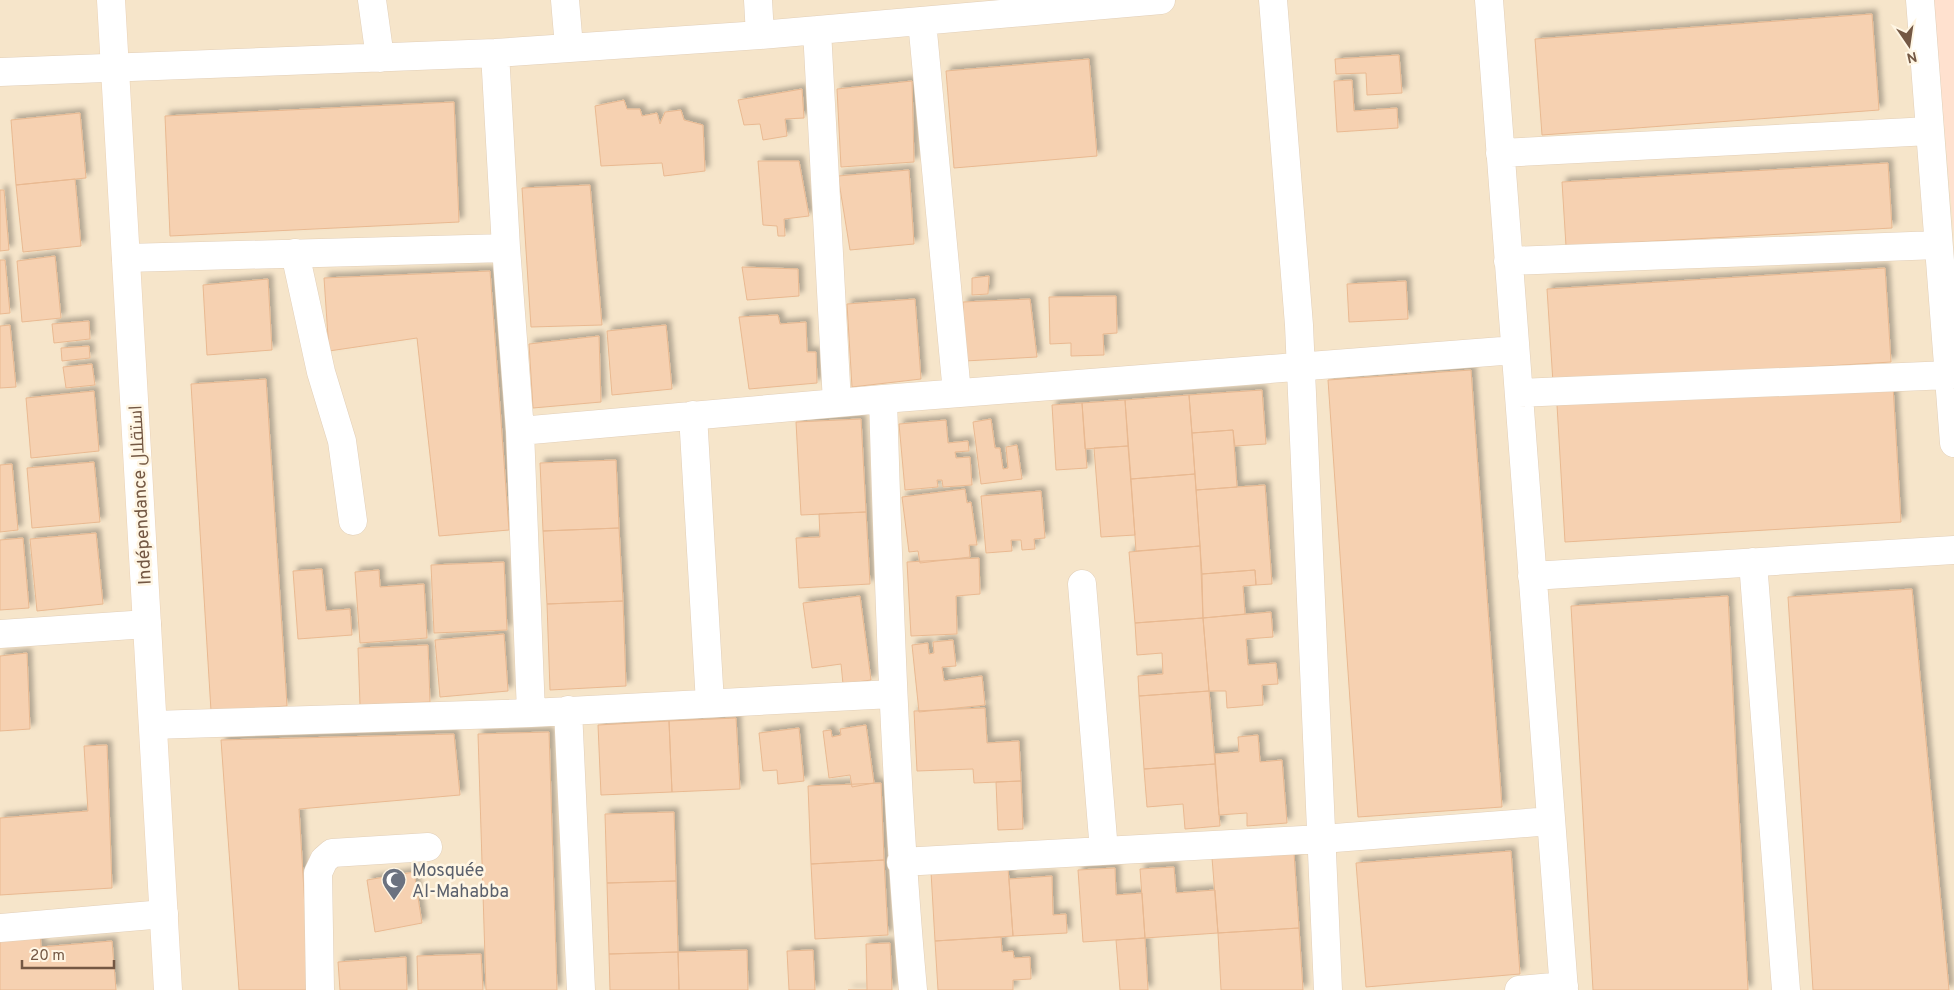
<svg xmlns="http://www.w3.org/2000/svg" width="1954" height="990" viewBox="0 0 1954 990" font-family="Overpass,Cairo,sans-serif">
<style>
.residential{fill:#f6e5ca}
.commercial{fill:#ffe1cf}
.building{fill:#f6d1b1;stroke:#e9b991;filter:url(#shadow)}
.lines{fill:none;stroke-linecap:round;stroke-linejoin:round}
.street-casing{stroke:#e2cfb8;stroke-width:29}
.secondary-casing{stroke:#ead2b7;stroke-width:29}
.street{stroke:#fff;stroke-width:28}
.secondary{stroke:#fff;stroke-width:28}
.labels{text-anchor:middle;stroke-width:5;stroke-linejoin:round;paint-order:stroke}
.street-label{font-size:18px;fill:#745844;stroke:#fff6e4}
.worship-label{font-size:18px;fill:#5b616d;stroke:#fff6e4;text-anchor:start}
</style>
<defs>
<filter id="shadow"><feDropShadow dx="4.5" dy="-4.5" stdDeviation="2.5" flood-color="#0004"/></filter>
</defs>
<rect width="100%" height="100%" fill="#fef3dc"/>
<!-- residential -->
<path class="residential" d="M0,0H1954V990H0Z"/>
<!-- commercial -->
<path class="commercial" d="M1933,0H1954V235Z"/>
<!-- building -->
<path class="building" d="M1872,14L1879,110L1542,135L1535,39Z
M1399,55L1402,93L1367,95L1366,73L1336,74L1335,59Z
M1089,59L1097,156L954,168L946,71Z
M1352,80L1354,111L1397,108L1398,128L1337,132L1334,81Z
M912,81L914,162L841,167L837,89Z
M802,89L804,118L785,119L787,136L763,140L760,124L744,125L738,100Z
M624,100L627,109H640L642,116L657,113L660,124L665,112L681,110L684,120L703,125L705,171L664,176L662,163L601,166L595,106Z
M454,102L459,222L170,236L165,116Z
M80,113L86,178L16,185L11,120Z
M758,161H799L809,216L784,219L785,236H778L777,226L763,225Z
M1888,163L1892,228L1566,246L1562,182Z
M909,170L914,244L850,250L838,176Z
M75,179L81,246L23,252L16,185Z
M590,185L602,325L531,327L522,188Z
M0,190H4L9,250L0,251Z
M55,256L61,318L22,322L17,261Z
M0,260H5L10,313L0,314Z
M742,267L798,269L799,296L747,300Z
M1885,268L1891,362L1553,383L1547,289Z
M490,271L509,530L439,536L417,338L329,351L324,278Z
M989,276L988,294L972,295V278Z
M268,279L272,350L207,355L203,285Z
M1406,281L1408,319L1349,322L1347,284Z
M1116,296L1117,333L1103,334L1104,355L1071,356V343L1050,344L1049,297Z
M915,299L921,379L852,387L847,304Z
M1030,299L1037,357L965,361L963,302Z
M778,315L780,324L806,322L807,352H816L817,383L749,389L739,317Z
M89,321L90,339L54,343L52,324Z
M10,325L16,387L0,388V326Z
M666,325L672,389L612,395L607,331Z
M599,336L601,402L533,408L529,344Z
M89,346L90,358L62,361L61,348Z
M92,364L95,385L66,388L63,367Z
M1471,370L1502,807L1358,817L1328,380Z
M266,379L287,706L211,711L191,384Z
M1893,386L1901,522L1565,542L1557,405Z
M1262,390L1266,444L1235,446L1233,430L1192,433L1189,395Z
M94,391L99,451L31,458L26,398Z
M1189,395L1195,474L1131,479L1125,400Z
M1125,400L1128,446L1085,449L1082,403Z
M1082,403L1087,468L1056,470L1052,405Z
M861,419L866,512L801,515L796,422Z
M991,419L995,448H1000L1003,469L1008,468L1006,447L1017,445L1022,479L981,484L973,422Z
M946,420L948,443L968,441L969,451L955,452L956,458L970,457L972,485L943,487L942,480H937L938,487L905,490L899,424Z
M1233,430L1237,487L1196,490L1192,433Z
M1128,446L1135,535L1101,537L1094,448Z
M616,460L619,528L543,531L540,463Z
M94,462L100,522L32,528L27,468Z
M12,464L18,530L0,532V465Z
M1195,474L1200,546L1136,551L1131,479Z
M1265,485L1272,584L1256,585L1255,570L1202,574L1196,490Z
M965,489L967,503L971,502L977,545H969L970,557L920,563L918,551L909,552L902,497Z
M1041,491L1045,538L1034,539L1035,549L1022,550L1021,540H1011L1012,551L986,553L981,496Z
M866,512L870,584L799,588L796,538L820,537L819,514Z
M619,528L623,601L547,604L543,531Z
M96,533L103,604L37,611L30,539Z
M23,538L29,608L0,610V540Z
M1200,546L1203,618L1135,623L1129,552Z
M979,558L980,594L956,596L957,634L911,636L907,562Z
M504,562L507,630L434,633L431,565Z
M322,569L326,611L350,609L352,635L298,639L293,571Z
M379,570L380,587L424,584L427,638L360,643L355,572Z
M1255,570L1256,585L1243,586L1245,614L1203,618L1202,574Z
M1912,589L1949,990H1813L1788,597Z
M860,596L871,680L843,684L841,664L812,668L803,603Z
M1728,596L1748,990H1593L1571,606Z
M623,601L626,686L550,690L547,604Z
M1271,612L1273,637L1246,639L1248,665L1276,663L1278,684L1262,685L1263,705L1227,708L1226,691H1209L1203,618Z
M1203,618L1209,691L1139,696L1138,676L1163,674L1162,653L1137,655L1135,623Z
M504,634L508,691L440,697L435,640Z
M953,640L956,666L942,667L944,681L982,676L985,705L919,712L912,645L928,643L929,654L934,653L933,642Z
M428,645L430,702L360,705L358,648Z
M27,653L30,729L0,731V656Z
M1209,691L1215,764L1144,769L1139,696Z
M985,708L987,743L1019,741L1021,781L974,783L973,769L917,771L914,711Z
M736,718L740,789L672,792L669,721Z
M669,721L672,792L601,795L598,725Z
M866,725L874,783L852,787L850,775L829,778L823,731L831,730L832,737L841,735L840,729Z
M799,728L804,781L778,784L777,770L763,771L759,733Z
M549,732L557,990H486L478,734Z
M454,734L460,795L299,809L310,990H239L221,740Z
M1258,735L1260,762L1282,760L1287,823L1247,826V813L1219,815L1215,754L1239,752L1238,737Z
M107,745L112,888L0,895V818L88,811L84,746Z
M1215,764L1220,826L1185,829L1183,804L1147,807L1144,769Z
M1021,781L1023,829L998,830L996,782Z
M881,783L884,860L811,864L808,786Z
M674,812L676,881L607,883L605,814Z
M1511,851L1520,974L1366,987L1356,863Z
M1294,853L1299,928L1218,933L1212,858Z
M884,860L888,935L815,939L811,864Z
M1174,867L1176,893L1215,890L1218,933L1145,938L1140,869Z
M1008,868L1013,936L935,941L931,872Z
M1115,868L1116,895L1142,893L1145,938L1083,942L1078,870Z
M414,872L422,923L375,932L367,880Z
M1052,876L1053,915L1066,914L1067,933L1013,936L1009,879Z
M676,881L678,952L609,954L607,883Z
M1299,928L1303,990H1221L1218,933Z
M40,931L41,947L112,941L116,990H0V935Z
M1001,937L1002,952L1013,951L1014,958L1030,957L1031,979L1013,980V990H938L935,941Z
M1145,938L1148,990H1120L1116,940Z
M890,943L892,990H848H867L866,944Z
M747,950L748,990H679L678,952Z
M813,950L815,990H789L787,951Z
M678,952L679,990H610L609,954Z
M481,954L483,990H418L417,956Z
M406,957L407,990H340L338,962Z"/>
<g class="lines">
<defs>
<path id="street" d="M372,0L380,58
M565,0L569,47
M758,0L760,35
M1273,0L1299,325L1328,990
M1489,0L1564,990
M1920,0L1954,443
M922,21L957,393
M817,30L837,403
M495,53L506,248L520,431L531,713
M0,72L495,53L760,35L1161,0
M1500,153L1930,131
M295,253L321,372L342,441L353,521
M126,258L506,248
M1508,261L1938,245
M1519,393L1949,375
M883,399C889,596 895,793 913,990
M693,415L710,703
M520,431L883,399L1515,350
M1753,562L1786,990
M1532,576L1954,550
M1082,584L1104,851
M0,634L147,624
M568,710L581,990
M153,725L531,713L892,694
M901,862L1322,839L1551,821
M0,928L164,914
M320,990L318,873L324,860L332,853L428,847
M1519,990L1564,986"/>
<path id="secondary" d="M111,0L168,990"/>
</defs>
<!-- street casing -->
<use href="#street" class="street-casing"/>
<!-- secondary casing -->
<use href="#secondary" class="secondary-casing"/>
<!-- street -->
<use href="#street" class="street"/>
<!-- secondary -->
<use href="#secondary" class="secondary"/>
</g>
<!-- icons -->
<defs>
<symbol id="mosque-pin" viewBox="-11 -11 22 30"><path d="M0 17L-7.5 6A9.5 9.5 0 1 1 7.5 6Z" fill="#6b7280" stroke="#fff6e4"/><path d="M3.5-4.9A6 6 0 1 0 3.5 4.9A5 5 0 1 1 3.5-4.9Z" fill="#fff"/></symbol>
</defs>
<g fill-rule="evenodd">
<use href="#mosque-pin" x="380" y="866" width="28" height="38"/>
</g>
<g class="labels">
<!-- street labels -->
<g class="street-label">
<text transform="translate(140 495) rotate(-93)" y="6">Indépendance استقلال</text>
</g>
<!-- worship labels -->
<g class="worship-label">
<text x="412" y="876">Mosquée<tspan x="412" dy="21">Al-Mahabba</tspan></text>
</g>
</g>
<!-- north arrow -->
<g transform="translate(1909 45) rotate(167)" stroke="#fff6e4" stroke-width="4" paint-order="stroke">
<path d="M0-4L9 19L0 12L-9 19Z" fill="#745844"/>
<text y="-8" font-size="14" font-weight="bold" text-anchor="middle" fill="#745844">N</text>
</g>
<!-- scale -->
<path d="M22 960v8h92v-8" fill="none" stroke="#745844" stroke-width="2.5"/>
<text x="30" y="960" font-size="15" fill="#745844" stroke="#fff6e4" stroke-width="4" paint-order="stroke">20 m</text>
</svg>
